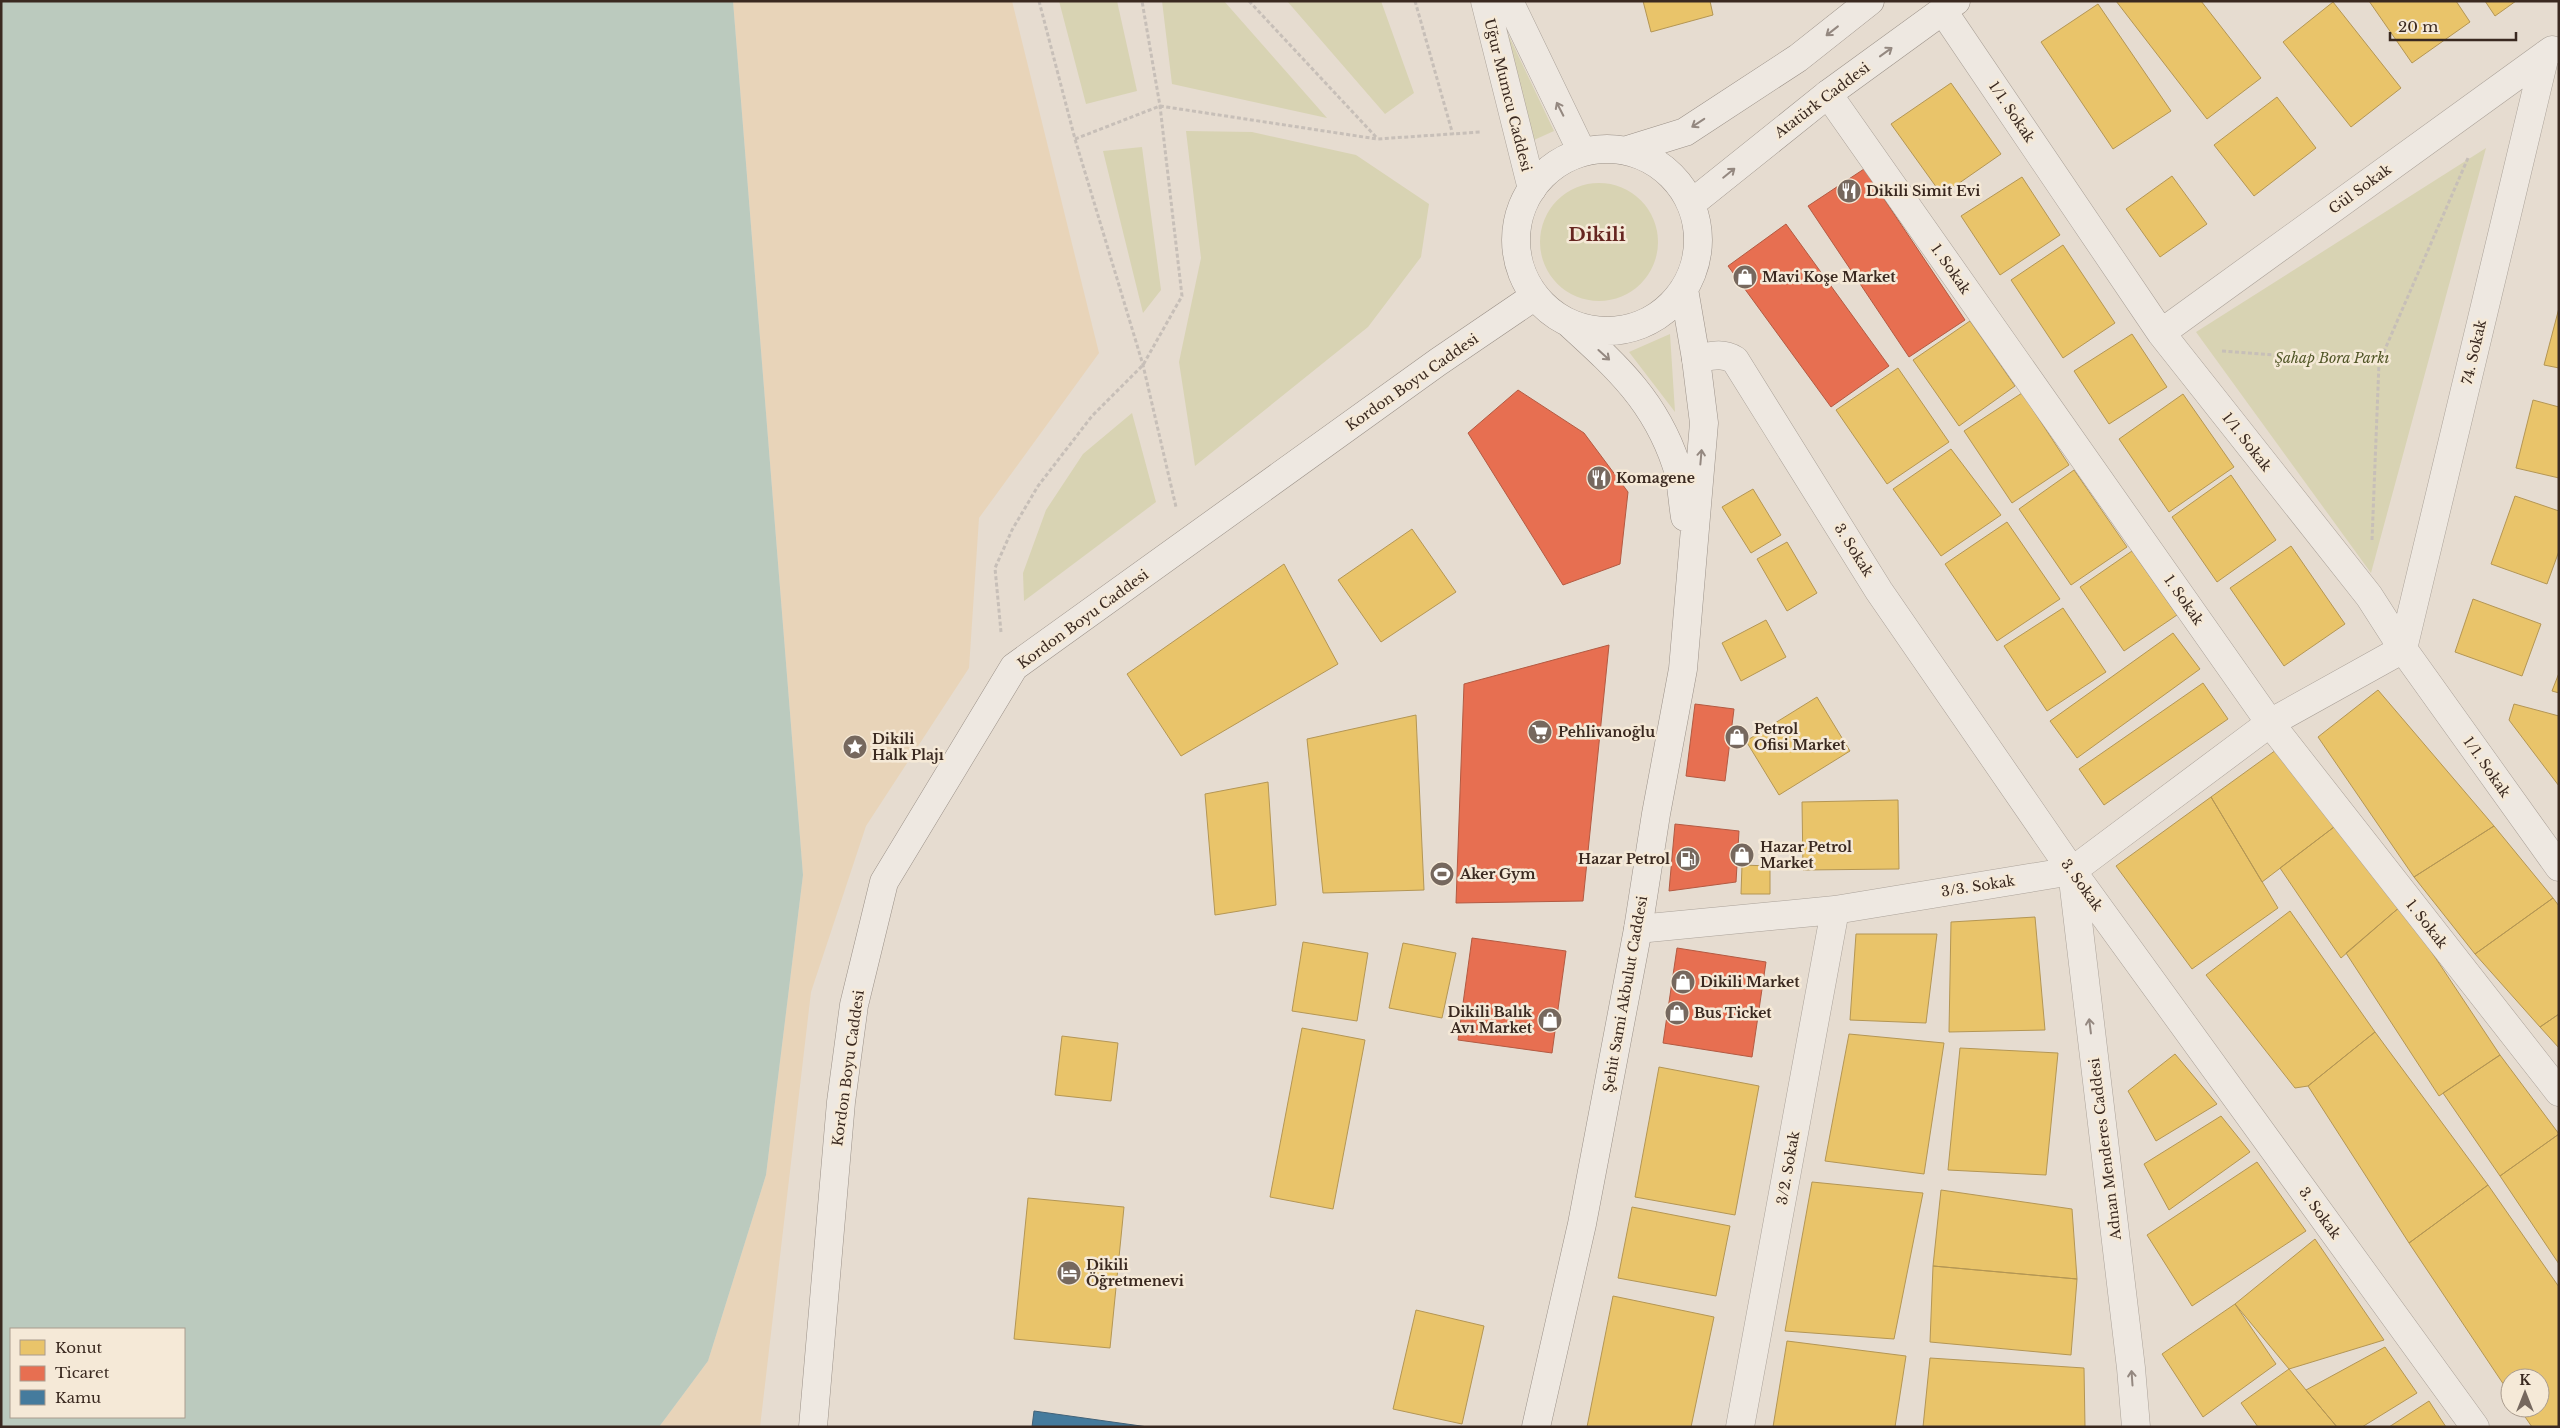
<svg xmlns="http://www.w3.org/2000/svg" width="2560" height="1428" viewBox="0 0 2560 1428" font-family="'Libre Baskerville',serif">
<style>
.green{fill:#d8d3b3}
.sand{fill:#e8d4b9}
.water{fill:#bbcabe;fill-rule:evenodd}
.homes{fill:#e9c46a;stroke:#b49654}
.shops{fill:#e76f51;stroke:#b35a42}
.public{fill:#457b9d;stroke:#426278}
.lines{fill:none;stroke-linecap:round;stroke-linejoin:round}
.minor-casing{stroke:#aba299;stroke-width:29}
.tertiary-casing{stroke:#aba299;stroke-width:29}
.secondary-casing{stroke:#9b9188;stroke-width:29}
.path{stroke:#c7bfb8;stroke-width:3;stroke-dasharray:4 2.5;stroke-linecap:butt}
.minor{stroke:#eee8e1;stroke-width:28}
.tertiary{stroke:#eee8e1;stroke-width:28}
.secondary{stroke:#eee8e1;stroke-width:28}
.oneway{stroke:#948880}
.labels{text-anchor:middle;stroke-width:5;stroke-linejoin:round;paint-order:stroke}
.street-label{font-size:14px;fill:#3a2920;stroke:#f5e9d7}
.poi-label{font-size:14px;font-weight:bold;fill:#3a2920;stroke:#f5e9d7;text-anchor:start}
.park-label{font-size:14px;font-style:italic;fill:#515627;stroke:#f5e9d7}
.district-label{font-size:19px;font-weight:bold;fill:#662620;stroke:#f5e9d7}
</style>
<rect width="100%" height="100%" fill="#e6dcd0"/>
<!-- green -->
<path class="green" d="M1059,1H1117L1137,91L1086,104Z
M1162,1H1224L1327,118L1172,84Z
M1287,1H1381L1414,93L1385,114Z
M1497,11L1554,131L1525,144Z
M1186,131L1252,132L1356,155L1429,204L1421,257L1368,327L1195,466L1179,362L1201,258Z
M1142,147L1161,290L1143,313L1103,151Z
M2486,148L2371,573L2196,332Z
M1540 242a59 59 0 1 1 118 0a59 59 0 1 1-118 0Z
M1670,334L1675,412L1629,352Z
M1132,413L1156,502L1024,601L1023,573L1046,510L1083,454Z"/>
<!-- sand -->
<path class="sand" d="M733,1H1012L1099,353L979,518L969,668L866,826L811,992L760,1427H659L708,1361L766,1175L803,875Z"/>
<!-- water -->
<path class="water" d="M1,1H733L803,875L766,1175L708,1361L659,1427H1ZM11,1329H184V1417H11Z"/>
<!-- homes -->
<path class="homes" d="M1643,1H1710L1713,15L1651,32Z
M2116,1H2201L2261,78L2207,119Z
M2369,1H2456L2470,22L2412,63Z
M2485,1H2516L2495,16Z
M2333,2L2401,88L2351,127L2283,42Z
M2098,4L2171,111L2113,149L2041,42Z
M1951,83L2001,154L1942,195L1891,124Z
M2277,97L2316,148L2254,196L2214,145Z
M2172,176L2207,224L2160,257L2126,209Z
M2022,177L2060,235L2000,275L1961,216Z
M2063,245L2115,323L2063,358L2011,280Z
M2559,308V368L2544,365Z
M1970,321L2015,386L1959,426L1913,360Z
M2132,334L2167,387L2109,424L2074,371Z
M1898,368L1949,442L1887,484L1836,410Z
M2022,393L2069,465L2012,503L1964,431Z
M2183,394L2234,467L2169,512L2119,439Z
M2533,400L2559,407V478L2516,468Z
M1951,449L2001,515L1941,556L1893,489Z
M2074,470L2127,547L2071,585L2019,509Z
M2231,475L2276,540L2217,582L2172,517Z
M1753,489L1781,535L1751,553L1722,507Z
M2515,496L2559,511V551L2547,584L2491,564Z
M2007,522L2060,599L1997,641L1945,564Z
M1412,529L1456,592L1381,642L1338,580Z
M1787,542L1817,593L1787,611L1757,559Z
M2291,546L2345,624L2284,666L2230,588Z
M2132,551L2177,615L2124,651L2080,587Z
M1284,564L1338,664L1181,756L1127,674Z
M2473,599L2541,624L2522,676L2455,652Z
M2063,608L2106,672L2047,711L2004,646Z
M1766,620L1786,657L1741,681L1722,643Z
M2173,633L2200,669L2077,758L2050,721Z
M2559,673V693L2552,691Z
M2203,683L2228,719L2104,805L2079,769Z
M2378,690L2494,826L2414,877L2318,737Z
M1817,697L1850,751L1779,795L1746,741Z
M2514,704L2559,716V786L2509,720Z
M1416,715L1424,890L1323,893L1307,739Z
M2276,750L2338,824L2262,882L2211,797Z
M1268,782L1276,905L1215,915L1205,794Z
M2211,797L2278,908L2192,969L2116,866Z
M1898,800L1899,869L1803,870L1802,802Z
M2338,824L2401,906L2341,958L2280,868Z
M2494,826L2553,898L2475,954L2414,877Z
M1742,865L1770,866V894H1741Z
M2553,898L2559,906V1014L2540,1027L2475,954Z
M2401,906L2500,1055L2439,1096L2346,953Z
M2290,911L2375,1032L2308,1086L2295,1088L2206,975Z
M2035,917L2045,1030L1949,1032L1951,922Z
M1856,934H1937L1926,1023L1850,1020Z
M1303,942L1368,953L1357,1021L1292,1011Z
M1403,943L1456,953L1442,1018L1389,1008Z
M2559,1014V1048L2540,1027Z
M1302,1028L1365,1040L1333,1209L1270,1197Z
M2375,1032L2488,1185L2409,1243L2308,1086Z
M1849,1034L1944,1043L1924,1174L1825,1161Z
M1062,1036L1118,1043L1111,1101L1055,1095Z
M1960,1048L2058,1053L2046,1175L1948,1170Z
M2175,1054L2217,1104L2156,1141L2128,1091Z
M2500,1055L2559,1134L2500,1176L2443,1093Z
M1659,1067L1759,1086L1735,1215L1635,1197Z
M2221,1116L2250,1152L2169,1210L2144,1164Z
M2559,1134V1264L2500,1176Z
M2257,1162L2306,1231L2192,1306L2147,1235Z
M1812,1182L1923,1193L1894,1339L1785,1331Z
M2488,1185L2559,1287V1427H2532L2519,1408H2540V1378H2510V1394L2409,1243Z
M1941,1190L2072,1209L2077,1279L1933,1266Z
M1028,1198L1124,1207L1110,1348L1014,1339Z
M1632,1207L1730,1226L1716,1296L1618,1278Z
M2315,1239L2384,1340L2289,1369L2235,1304Z
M1933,1266L2077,1279L2071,1355L1930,1342Z
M1613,1296L1714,1317L1691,1427H1587Z
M2235,1304L2276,1364L2203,1417L2162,1354Z
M1416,1310L1484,1326L1462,1424L1393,1409Z
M1787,1341L1906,1356L1895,1427H1773Z
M2385,1347L2417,1393L2362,1427H2337L2306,1390Z
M1930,1358L2084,1368L2085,1427H1923Z
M2289,1369L2306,1390L2337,1427H2258L2241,1403Z
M2429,1401L2446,1427H2389Z"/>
<!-- shops -->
<path class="shops" d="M1864,169L1965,320L1909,357L1808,206Z
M1786,224L1889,366L1831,407L1728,266Z
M1518,390L1584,433L1628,492L1620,564L1563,585L1468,433Z
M1609,645L1583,901L1456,903L1464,684Z
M1695,704L1734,709L1725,781L1686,776Z
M1675,824L1739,831L1736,882L1669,891Z
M1472,938L1566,951L1552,1053L1458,1040Z
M1677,948L1766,962L1752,1057L1663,1043Z"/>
<!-- public -->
<path class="public" d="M1034,1411L1148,1427H1032Z"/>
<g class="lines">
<defs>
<path id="minor" d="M1943,11L2161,333L2369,596L2403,649L2559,867
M1828,94L2270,723L2559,1092
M2161,333L2552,50
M1696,359C1711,356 1722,352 1735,360L1879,591L2072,871L2475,1427
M2403,649L2545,55
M1638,929L1835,910L2072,871L2270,723L2403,649
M1740,1427L1835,910"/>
<path id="tertiary" d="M1485,1L1532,189
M1509,1L1582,152
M2072,871L2131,1368L2136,1427"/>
<path id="secondary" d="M1516 240a91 91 0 1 1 182 0a91 91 0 1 1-182 0Z
M1627,150L1685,132L1798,58L1870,1
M1692,203L1828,94L1956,1
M1570,324C1617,367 1655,401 1676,464C1682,480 1682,500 1685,517
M813,1427L841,1102L854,1005L884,882L1014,667L1438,362L1535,296
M1536,1427L1582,1224L1638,929L1656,814L1683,669L1704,423L1696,359L1684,289"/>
</defs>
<!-- minor casing -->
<use href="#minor" class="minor-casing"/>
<!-- tertiary casing -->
<use href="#tertiary" class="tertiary-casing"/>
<!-- secondary casing -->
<use href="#secondary" class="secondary-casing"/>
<!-- path -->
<path class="path" d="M1039,1L1075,139L1143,365L1176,507
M1249,1L1377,138
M1415,1L1453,135
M1075,139L1160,106L1377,139L1481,132
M2222,351L2379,363L2468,158
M2372,540L2379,363
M1001,632L995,568L1012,530L1038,486L1092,416L1143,365L1182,296L1160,106L1142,1"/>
<!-- minor -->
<use href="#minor" class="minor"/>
<!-- tertiary -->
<use href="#tertiary" class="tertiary"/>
<!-- secondary -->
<use href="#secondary" class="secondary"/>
</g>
<!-- one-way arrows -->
<defs><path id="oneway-shaft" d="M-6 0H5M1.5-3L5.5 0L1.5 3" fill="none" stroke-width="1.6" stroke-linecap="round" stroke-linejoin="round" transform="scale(1.25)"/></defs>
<g class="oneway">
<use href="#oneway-shaft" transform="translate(1832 31) rotate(142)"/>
<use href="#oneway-shaft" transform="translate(1886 52) rotate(-36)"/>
<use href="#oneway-shaft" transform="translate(1560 109) rotate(-117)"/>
<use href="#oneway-shaft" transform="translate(1698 123) rotate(147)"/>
<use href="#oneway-shaft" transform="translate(1729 173) rotate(-39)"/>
<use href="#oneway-shaft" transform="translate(1604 355) rotate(42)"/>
<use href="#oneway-shaft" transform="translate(1701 457) rotate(-85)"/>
<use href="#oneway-shaft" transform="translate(2090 1026) rotate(-97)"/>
<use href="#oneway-shaft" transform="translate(2132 1378) rotate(-94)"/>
</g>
<!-- icons -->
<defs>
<symbol id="restaurant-disc" viewBox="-11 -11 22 22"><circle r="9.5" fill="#76685e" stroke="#f5e9d7"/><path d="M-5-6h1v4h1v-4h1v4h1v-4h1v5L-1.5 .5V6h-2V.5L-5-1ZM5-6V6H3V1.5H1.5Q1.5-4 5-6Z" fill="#fff"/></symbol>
<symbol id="shop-disc" viewBox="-11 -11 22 22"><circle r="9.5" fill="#76685e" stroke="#f5e9d7"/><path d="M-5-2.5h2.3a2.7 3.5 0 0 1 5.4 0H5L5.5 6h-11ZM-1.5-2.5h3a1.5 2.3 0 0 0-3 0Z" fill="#fff"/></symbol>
<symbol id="supermarket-disc" viewBox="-11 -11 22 22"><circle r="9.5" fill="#76685e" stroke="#f5e9d7"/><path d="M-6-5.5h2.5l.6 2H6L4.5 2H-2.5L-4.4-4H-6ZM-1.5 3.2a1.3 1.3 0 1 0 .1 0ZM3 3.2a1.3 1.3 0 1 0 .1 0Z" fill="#fff"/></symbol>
<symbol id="sight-disc" viewBox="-11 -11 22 22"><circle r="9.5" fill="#76685e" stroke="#f5e9d7"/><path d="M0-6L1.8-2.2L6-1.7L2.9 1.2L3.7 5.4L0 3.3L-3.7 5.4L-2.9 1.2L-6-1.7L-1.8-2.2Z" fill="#fff"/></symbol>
<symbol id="fuel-disc" viewBox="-11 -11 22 22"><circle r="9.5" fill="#76685e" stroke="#f5e9d7"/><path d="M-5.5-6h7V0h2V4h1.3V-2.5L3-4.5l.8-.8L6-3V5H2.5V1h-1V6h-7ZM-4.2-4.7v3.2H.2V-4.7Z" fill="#fff"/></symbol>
<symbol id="stadium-disc" viewBox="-11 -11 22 22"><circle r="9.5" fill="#76685e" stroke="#f5e9d7"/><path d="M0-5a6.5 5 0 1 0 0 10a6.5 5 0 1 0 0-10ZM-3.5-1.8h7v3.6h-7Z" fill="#fff"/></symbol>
<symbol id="hotel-disc" viewBox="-11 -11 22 22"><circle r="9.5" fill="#76685e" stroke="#f5e9d7"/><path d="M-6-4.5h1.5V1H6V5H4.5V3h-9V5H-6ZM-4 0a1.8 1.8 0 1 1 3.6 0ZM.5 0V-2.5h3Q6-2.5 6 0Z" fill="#fff"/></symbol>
</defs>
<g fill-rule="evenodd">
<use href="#restaurant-disc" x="1835" y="177" width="28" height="28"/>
<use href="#shop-disc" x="1731" y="263" width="28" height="28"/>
<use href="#restaurant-disc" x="1585" y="464" width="28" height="28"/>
<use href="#supermarket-disc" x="1526" y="718" width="28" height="28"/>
<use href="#shop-disc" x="1723" y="723" width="28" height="28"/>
<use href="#sight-disc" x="841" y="733" width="28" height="28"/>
<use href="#shop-disc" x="1728" y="841" width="28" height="28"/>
<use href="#fuel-disc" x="1674" y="845" width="28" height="28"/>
<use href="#stadium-disc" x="1428" y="860" width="28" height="28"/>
<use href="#shop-disc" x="1669" y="968" width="28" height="28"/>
<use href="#shop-disc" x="1663" y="999" width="28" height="28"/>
<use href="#shop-disc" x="1536" y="1006" width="28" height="28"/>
<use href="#hotel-disc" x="1055" y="1259" width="28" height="28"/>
</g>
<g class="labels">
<!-- street labels -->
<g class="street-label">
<text transform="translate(1508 95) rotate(76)" y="5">Uğur Mumcu Caddesi</text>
<text transform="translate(1822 100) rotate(-37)" y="5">Atatürk Caddesi</text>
<text transform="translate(2012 112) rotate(56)" y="5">1/1. Sokak</text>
<text transform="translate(2360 189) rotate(-36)" y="5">Gül Sokak</text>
<text transform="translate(1951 269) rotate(55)" y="5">1. Sokak</text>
<text transform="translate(2474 352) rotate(-77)" y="5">74. Sokak</text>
<text transform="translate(1412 382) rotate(-35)" y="5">Kordon Boyu Caddesi</text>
<text transform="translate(2247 442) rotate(52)" y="5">1/1. Sokak</text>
<text transform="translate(1854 550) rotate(58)" y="5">3. Sokak</text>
<text transform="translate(2184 600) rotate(55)" y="5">1. Sokak</text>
<text transform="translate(1083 619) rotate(-36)" y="5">Kordon Boyu Caddesi</text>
<text transform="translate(2487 767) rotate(55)" y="5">1/1. Sokak</text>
<text transform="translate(2082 885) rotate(54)" y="5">3. Sokak</text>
<text transform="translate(1978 886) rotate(-9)" y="5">3/3. Sokak</text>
<text transform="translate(2427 924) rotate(52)" y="5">1. Sokak</text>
<text transform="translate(1625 994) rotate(-80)" y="5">Şehit Sami Akbulut Caddesi</text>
<text transform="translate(848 1068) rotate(-82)" y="5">Kordon Boyu Caddesi</text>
<text transform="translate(2105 1149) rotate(-97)" y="5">Adnan Menderes Caddesi</text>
<text transform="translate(1788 1168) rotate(-80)" y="5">3/2. Sokak</text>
<text transform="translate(2320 1213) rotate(54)" y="5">3. Sokak</text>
</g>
<!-- poi labels -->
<g class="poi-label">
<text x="1866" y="196">Dikili Simit Evi</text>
<text x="1762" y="282">Mavi Koşe Market</text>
<text x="1616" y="483">Komagene</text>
<text x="1754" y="734">Petrol<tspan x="1754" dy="16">Ofisi Market</tspan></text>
<text x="1558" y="737">Pehlivanoğlu</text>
<text x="872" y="744">Dikili<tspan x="872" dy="16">Halk Plajı</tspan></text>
<text x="1760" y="852">Hazar Petrol<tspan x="1760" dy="16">Market</tspan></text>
<text x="1670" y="864" text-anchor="end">Hazar Petrol</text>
<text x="1460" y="879">Aker Gym</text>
<text x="1700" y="987">Dikili Market</text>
<text x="1532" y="1017" text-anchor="end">Dikili Balık<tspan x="1532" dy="16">Avı Market</tspan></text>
<text x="1694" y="1018">Bus Ticket</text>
<text x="1086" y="1270">Dikili<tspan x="1086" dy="16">Öğretmenevi</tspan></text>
</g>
<!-- park labels -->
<g class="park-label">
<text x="2332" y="363">Şahap Bora Parkı</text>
</g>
<!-- district labels -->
<g class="district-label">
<text x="1597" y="241">Dikili</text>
</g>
</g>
<!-- border -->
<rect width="2560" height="1428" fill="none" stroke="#3a2920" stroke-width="5"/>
<!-- legend -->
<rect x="10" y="1328" width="175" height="90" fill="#f5e9d7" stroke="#aa9c8e"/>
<rect x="20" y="1340" width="25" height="15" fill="#e9c46a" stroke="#aa9c8e"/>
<text x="55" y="1353" font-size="15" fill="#3a2920">Konut</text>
<rect x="20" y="1366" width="25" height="15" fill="#e76f51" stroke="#aa9c8e"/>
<text x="55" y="1378" font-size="15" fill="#3a2920">Ticaret</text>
<rect x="20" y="1390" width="25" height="15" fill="#457b9d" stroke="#aa9c8e"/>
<text x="55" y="1403" font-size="15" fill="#3a2920">Kamu</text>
<!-- north arrow -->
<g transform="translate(2525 1393)"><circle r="24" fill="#f5e9d7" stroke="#aa9c8e"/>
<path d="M0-4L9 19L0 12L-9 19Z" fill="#76685e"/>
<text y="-8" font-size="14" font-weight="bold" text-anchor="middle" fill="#3a2920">K</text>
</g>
<!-- scale -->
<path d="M2390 32v8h126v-8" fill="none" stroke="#3a2920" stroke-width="2.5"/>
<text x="2398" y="32" font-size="15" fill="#3a2920" stroke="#f5e9d7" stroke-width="4" paint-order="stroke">20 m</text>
</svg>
